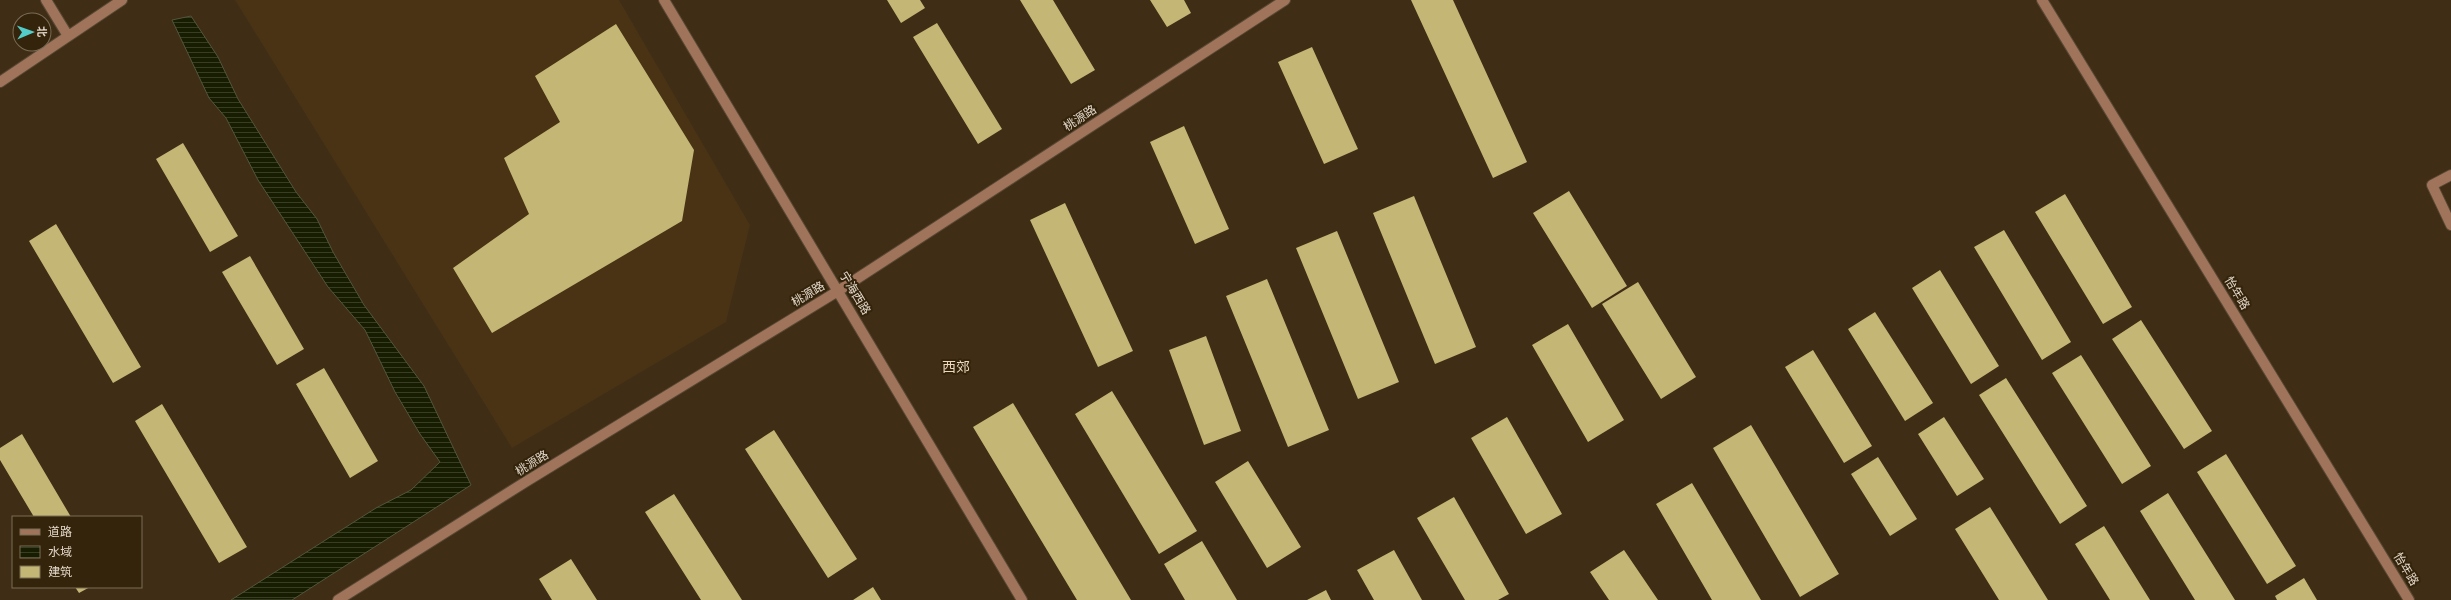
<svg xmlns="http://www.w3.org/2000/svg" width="2451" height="600" viewBox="0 0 2451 600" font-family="Arial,'Noto Sans SC',sans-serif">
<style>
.built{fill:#493314}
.water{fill:url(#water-rules);stroke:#53553c}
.building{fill:#c4b675}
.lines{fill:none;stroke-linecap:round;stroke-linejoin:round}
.minor-casing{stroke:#594833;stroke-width:12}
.minor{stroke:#9f745b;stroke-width:10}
.labels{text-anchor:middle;stroke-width:4;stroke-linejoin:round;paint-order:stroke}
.street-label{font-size:12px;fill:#e2d7c9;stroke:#34240b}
.quarter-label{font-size:14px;fill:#efd9bc;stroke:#34240b}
</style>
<defs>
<pattern id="water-rules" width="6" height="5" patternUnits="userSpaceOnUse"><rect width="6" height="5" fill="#161d00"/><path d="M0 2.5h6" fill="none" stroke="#383d24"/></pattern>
</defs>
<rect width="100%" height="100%" fill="#3f2d16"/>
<!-- built -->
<path class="built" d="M235,0H619L750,225L726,322L512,448Z"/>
<!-- water -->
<path class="water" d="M191,16L218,57L238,99L296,192L317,219L333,252L364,305L424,386L471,485L292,600H231L376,508L411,490L440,462L420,434L395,392L365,330L328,287L258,180L226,118L209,98L172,20Z"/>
<!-- building -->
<path class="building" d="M887,0H920L925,8L901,23Z
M1020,0H1053L1095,70L1071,84Z
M1150,0H1184L1191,13L1167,27Z
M1411,0H1453L1527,162L1493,178Z
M937,23L1002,129L978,144L913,37Z
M616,24L694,150L682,221L492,333L453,268L529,214L504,158L560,122L535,76Z
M1312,47L1358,149L1324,164L1278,62Z
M1184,126L1229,229L1195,244L1150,142Z
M183,143L238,236L210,252L156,159Z
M1569,191L1627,286L1592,308L1533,213Z
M2065,194L2132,307L2103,324L2035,212Z
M1414,196L1476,347L1435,364L1373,213Z
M1065,203L1133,351L1098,367L1030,220Z
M56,224L141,367L113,383L29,241Z
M2004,230L2071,342L2042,360L1974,247Z
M1337,231L1399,382L1358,399L1296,248Z
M250,256L304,349L277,365L222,272Z
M1940,270L1999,366L1971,384L1912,288Z
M1267,279L1329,430L1288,447L1226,296Z
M1638,282L1696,377L1661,399L1602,304Z
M1875,312L1933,403L1905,421L1848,329Z
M2141,320L2212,431L2184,449L2112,339Z
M1568,324L1624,420L1588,442L1532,345Z
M1206,336L1241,431L1204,445L1169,350Z
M1813,350L1872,446L1844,463L1785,367Z
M2081,355L2151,466L2122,484L2052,373Z
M324,368L378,461L350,478L296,384Z
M2006,378L2087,506L2060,524L1979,395Z
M1112,391L1197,531L1159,554L1075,414Z
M1013,403L1131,600H1077L973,427Z
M162,404L247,547L219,563L135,421Z
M1507,417L1562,514L1526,534L1471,438Z
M1944,417L1984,479L1957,496L1918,434Z
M1751,425L1839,574L1800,597L1713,448Z
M774,430L857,559L828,578L745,449Z
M22,434L71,517H34L0,460V448Z
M2226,454L2296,566L2267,584L2197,472Z
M1878,457L1917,519L1890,536L1851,474Z
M1248,461L1301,547L1267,568L1215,482Z
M1692,483L1761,600H1712L1656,504Z
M2168,493L2235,600H2195L2140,511Z
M674,494L742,600H701L645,512Z
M1454,497L1509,594L1498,600H1465L1417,518Z
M1990,507L2048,600H1999L1955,529Z
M2104,526L2150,600H2110L2075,544Z
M1202,541L1237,600H1185L1164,564Z
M1394,550L1422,600H1374L1357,570Z
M1624,550L1658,600H1609L1590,572Z
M571,559L597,600H552L539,579Z
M2304,578L2317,600H2277L2275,596Z
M75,587H90L79,593Z
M873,587L881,600H853Z
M1326,590L1331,600H1307Z"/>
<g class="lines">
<defs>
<path id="minor" d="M46,0L68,36
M664,0L1022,600
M2042,0L2409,600
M0,82L122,0
M2451,175L2432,185L2451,225
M338,600L527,481L838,291L1285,0"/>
</defs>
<!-- minor casing -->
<use href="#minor" class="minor-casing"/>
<!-- minor -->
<use href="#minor" class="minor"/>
</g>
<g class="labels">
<!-- street labels -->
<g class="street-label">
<text transform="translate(1080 118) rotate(-33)" y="4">桃源路</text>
<text transform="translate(855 293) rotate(59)" y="4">宁海西路</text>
<text transform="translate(2237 293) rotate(59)" y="4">怡年路</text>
<text transform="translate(808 294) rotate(-31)" y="4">桃源路</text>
<text transform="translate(532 463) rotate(-32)" y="4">桃源路</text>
<text transform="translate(2406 569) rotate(59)" y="4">怡年路</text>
</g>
<!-- quarter labels -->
<g class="quarter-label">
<text x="956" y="372">西郊</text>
</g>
</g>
<!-- legend -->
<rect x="12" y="516" width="130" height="72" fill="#34240b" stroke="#7a6c57"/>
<rect x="20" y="529" width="20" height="6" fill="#9f745b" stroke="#7a6c57"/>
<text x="48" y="536" font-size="12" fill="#e2d7c9">道路</text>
<rect x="20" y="546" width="20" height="12" fill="url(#water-rules)" stroke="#7a6c57"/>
<text x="48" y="556" font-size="12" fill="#e2d7c9">水域</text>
<rect x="20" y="566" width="20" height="12" fill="#c4b675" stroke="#7a6c57"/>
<text x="48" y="576" font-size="12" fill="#e2d7c9">建筑</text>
<!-- north arrow -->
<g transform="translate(32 32) rotate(88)"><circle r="19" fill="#34240b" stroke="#7a6c57"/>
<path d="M0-3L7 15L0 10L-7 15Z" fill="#53cdc9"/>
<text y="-6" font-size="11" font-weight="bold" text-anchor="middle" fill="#e2d7c9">北</text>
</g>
</svg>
